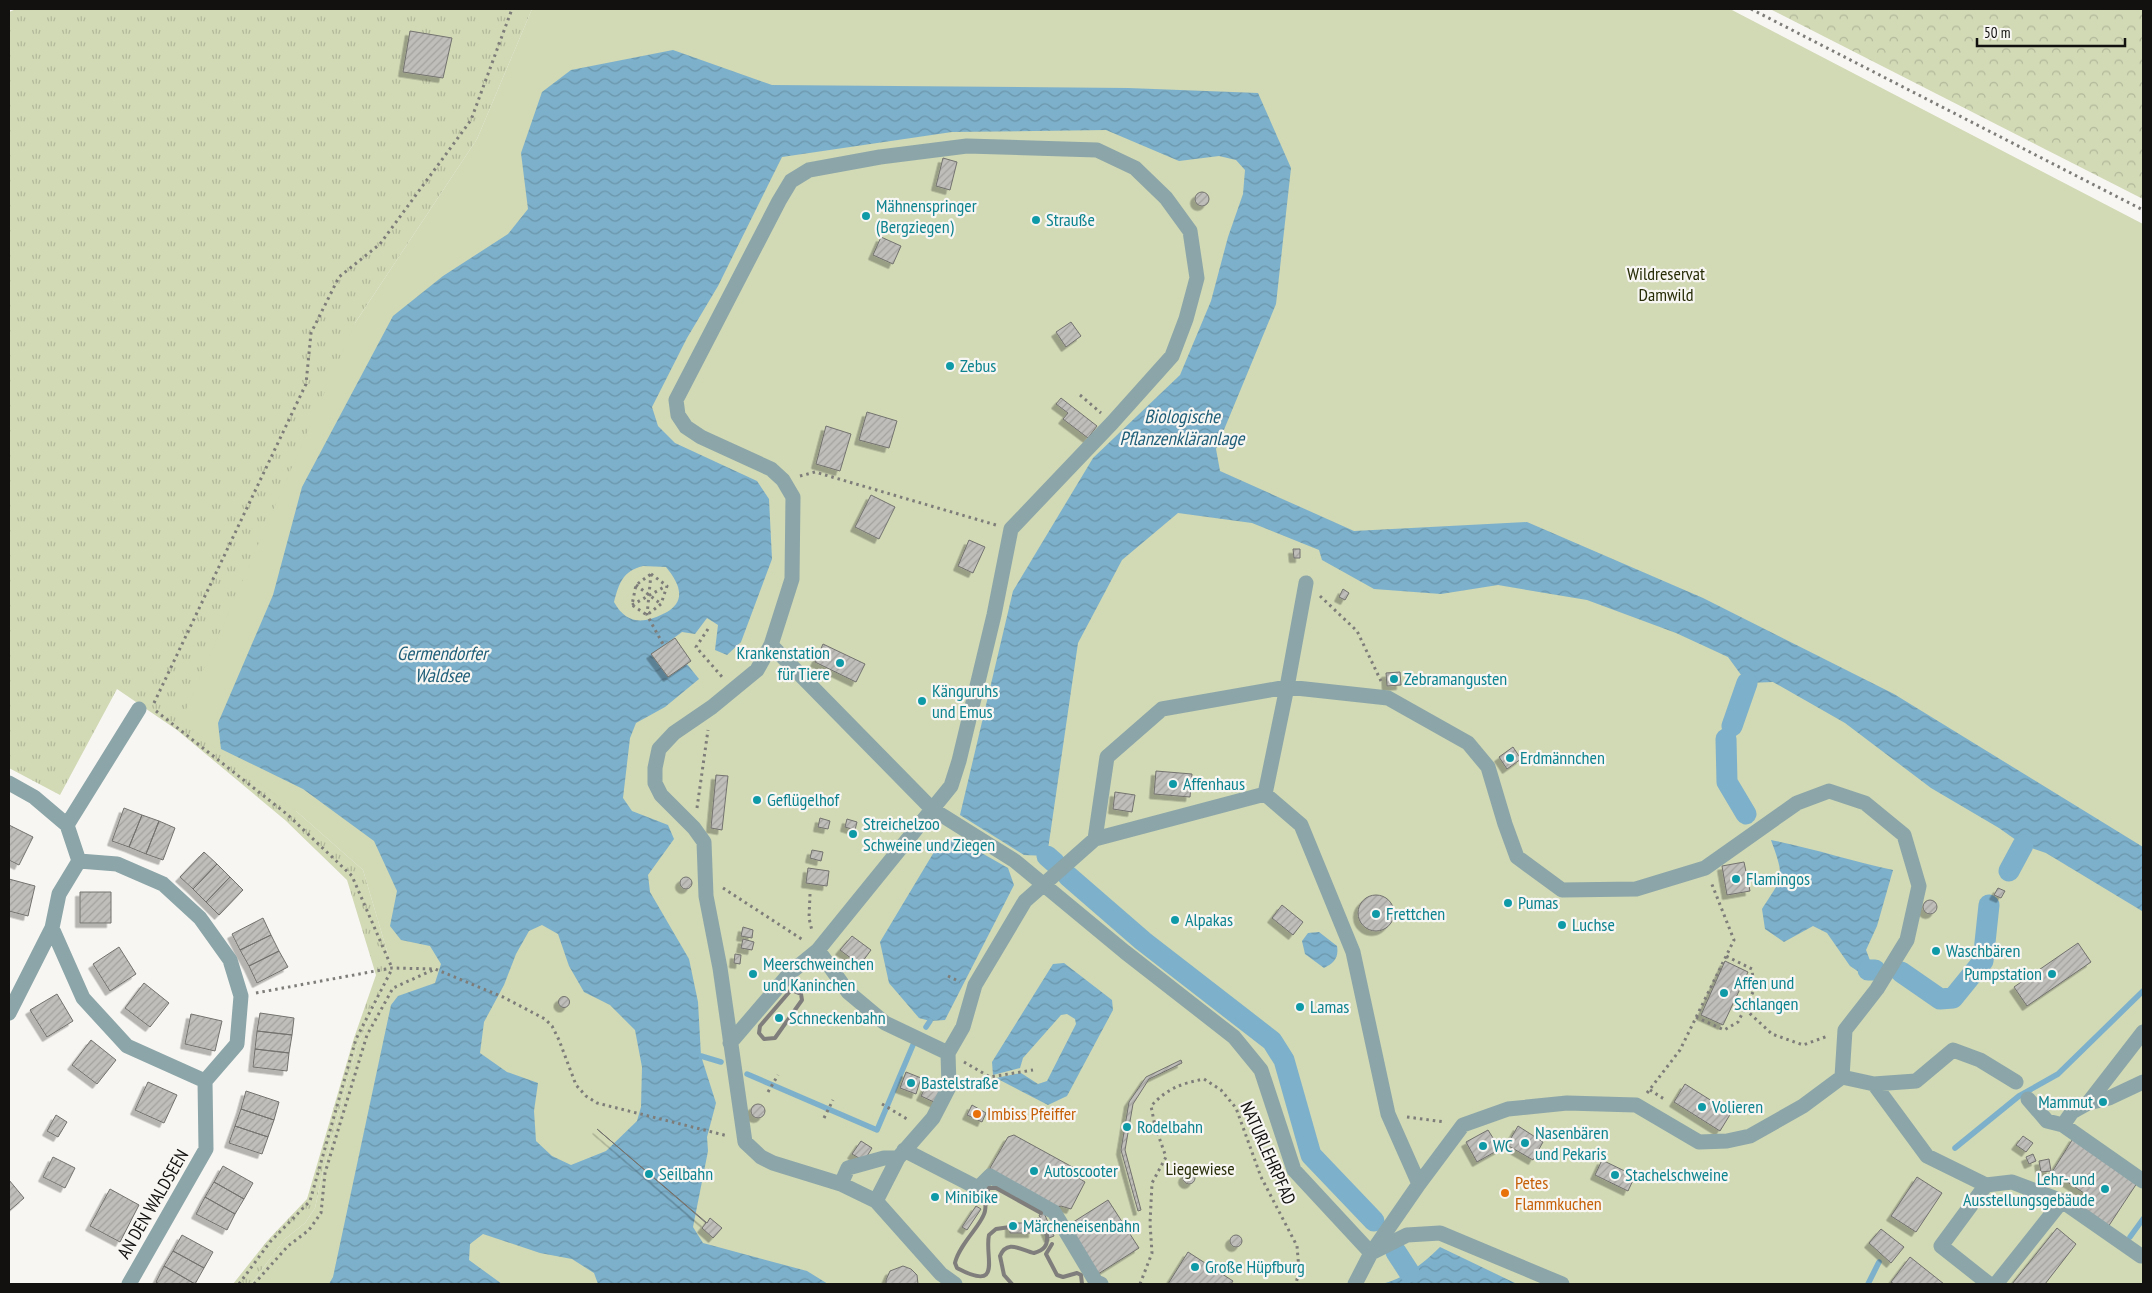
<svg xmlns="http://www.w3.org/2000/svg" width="2152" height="1293" viewBox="0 0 2152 1293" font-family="'PT Sans Narrow',sans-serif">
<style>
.grass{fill:url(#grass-tufts)}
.forest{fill:url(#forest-crowns)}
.park{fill:#d1d9b5}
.water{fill:url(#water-waves);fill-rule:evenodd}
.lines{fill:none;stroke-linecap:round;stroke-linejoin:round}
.stream{stroke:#7db0ca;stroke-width:5.5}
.canal{stroke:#7db0ca;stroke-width:21}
.building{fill:url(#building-hatch);stroke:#73726e;filter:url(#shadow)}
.path{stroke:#7e7d7a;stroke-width:3;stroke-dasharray:2.5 4;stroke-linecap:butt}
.minor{stroke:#8ba5a8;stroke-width:15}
.rail{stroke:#807e7c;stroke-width:4}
.culture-dot{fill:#0f9aa8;stroke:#f8f6f2;stroke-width:2}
.food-dot{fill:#e8710a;stroke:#f8f6f2;stroke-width:2}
.labels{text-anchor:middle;stroke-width:4.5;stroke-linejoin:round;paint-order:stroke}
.culture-label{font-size:18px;fill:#0d838f;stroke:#f8f6f2;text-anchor:start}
.park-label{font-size:18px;fill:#272d07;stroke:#f8f6f2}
.food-label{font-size:18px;fill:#c56008;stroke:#f8f6f2;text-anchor:start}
.street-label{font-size:18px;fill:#121110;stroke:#f8f6f2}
.water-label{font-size:19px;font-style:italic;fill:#1e5e79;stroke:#f8f6f2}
</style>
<defs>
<pattern id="grass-tufts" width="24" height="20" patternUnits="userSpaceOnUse" patternTransform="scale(1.25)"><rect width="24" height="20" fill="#d1d9b5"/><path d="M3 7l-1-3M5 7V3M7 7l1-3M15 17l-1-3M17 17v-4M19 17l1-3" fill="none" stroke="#b2b99b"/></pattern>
<pattern id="forest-crowns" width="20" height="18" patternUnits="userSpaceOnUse" patternTransform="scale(1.25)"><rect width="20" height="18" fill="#d1d9b5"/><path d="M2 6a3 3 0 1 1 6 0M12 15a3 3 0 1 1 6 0" fill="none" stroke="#b2b99b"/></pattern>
<pattern id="water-waves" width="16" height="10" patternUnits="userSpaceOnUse" patternTransform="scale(1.25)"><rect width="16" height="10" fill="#7db0ca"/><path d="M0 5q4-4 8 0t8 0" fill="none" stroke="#6b96ac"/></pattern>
<pattern id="building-hatch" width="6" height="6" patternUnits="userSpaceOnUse" patternTransform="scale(1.25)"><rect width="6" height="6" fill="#bfbeba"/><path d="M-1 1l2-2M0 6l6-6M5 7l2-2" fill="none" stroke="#a3a29f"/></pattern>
<filter id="shadow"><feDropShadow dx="-4.5" dy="4.5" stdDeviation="0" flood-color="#0004"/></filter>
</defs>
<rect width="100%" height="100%" fill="#f8f6f2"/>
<!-- grass -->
<path class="grass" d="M16,9H532L477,139L355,323L296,811L363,870L392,968L357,1047L323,1171L315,1208L305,1223L285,1239L251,1284H233L268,1240L307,1199L354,1038L376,975L347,880L285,820L177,730L117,689L60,795L9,768V12Z"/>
<!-- forest -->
<path class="forest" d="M1770,9H2143V199Z"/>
<!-- park -->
<path class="park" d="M532,9H1730L2143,224V1284H251L285,1239L305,1223L315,1208L323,1171L357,1047L392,968L363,870L296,811L181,721L355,323L477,139Z"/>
<!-- water -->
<path class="water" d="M673,50L772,85L1128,88L1258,93L1291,168L1276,304L1216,449L1220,471L1354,531L1527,522L1703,598L1894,694L2143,847V910L2142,911L2046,853L2023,845L1999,828L1931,788L1845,723L1773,682L1747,683L1728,657L1676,633L1587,600L1498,585L1441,594L1374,589L1322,560L1319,550L1252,523L1178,513L1122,560L1078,643L1047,856L1024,855L960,815L1013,591L1093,458L1180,375L1211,301L1228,237L1243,194L1245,170L1236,160L1219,156L1179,161L1106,130L952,132L782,157L718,286L687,338L652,407L658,426L675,443L757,481L769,499L772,559L741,642L727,655L715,650L718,625L707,618L695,634L682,632L652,654L668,677L687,664L699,679L665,707L636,723L630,738L623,798L632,811L668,825L674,839L648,875L650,892L689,959L698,1002L701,1056L716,1103L707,1137L708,1151L693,1227L703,1243L807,1271L828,1284H598L594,1273L572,1259L540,1253L483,1234L470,1244L469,1260L502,1284H329L333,1277L391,1005L398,996L435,983L441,964L430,946L401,940L390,926L397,891L374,841L303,789L221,749L218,723L273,595L302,487L393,316L443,276L508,234L528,209L521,153L542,92L571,70ZM643,566L666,567C680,584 688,602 663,614C643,624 626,624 614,602C619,583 623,571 643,566ZM542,925L558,934L569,966L584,992L610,1005L635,1030L642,1067L641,1107L637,1121L606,1151L571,1165L552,1156L536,1141L534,1111L538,1083L507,1072L480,1053L484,1022L504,985L516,954L529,931Z
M957,839L1008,868L1014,885L945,1020L930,1021L919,1018L889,983L880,942L940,842Z
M1771,840C1812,848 1852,861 1893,870L1877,926L1866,950L1871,963L1868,970L1859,972L1850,966L1827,933L1813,926L1784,942L1765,929L1762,909C1783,877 1785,878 1771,840Z
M1319,932L1337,946C1339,958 1334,963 1324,968L1305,954L1302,941L1308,933Z
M1064,963L1112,1000L1113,1010L1067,1096L1048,1105L996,1078L1021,1073L1038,1084L1047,1081L1076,1024L1075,1019L1067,1014L1061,1015L1023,1058L1020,1068L993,1075L992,1062L1053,964Z
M1440,1247L1517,1284H1382C1405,1278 1423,1264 1440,1247Z"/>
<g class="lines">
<!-- stream -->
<path class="stream" d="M926,1027L930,1021
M701,1056L721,1062
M747,1074L877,1130L913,1045
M1955,1148L2019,1096L2058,1074L2143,991
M2130,1237L2143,1219
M1868,1284L1879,1262"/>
<!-- canal -->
<path class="canal" d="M1732,726L1747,683
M1726,739L1727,782L1746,814
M1047,856L1055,863
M2009,871L2023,845
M1068,876L1143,941L1272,1041L1284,1060L1311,1155L1374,1221
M1868,970H1875
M1901,972L1940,999L1953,998L1983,961L1989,905
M1396,1252L1409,1272"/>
</g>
<!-- building -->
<path class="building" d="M410,31L452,38L443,78L403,72Z
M943,158L957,162L950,190L936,186Z
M1195 199a7 7 0 1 1 14 0a7 7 0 1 1-14 0Z
M881,237L901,246L893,264L873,255Z
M1071,322L1081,336L1066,347L1056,332Z
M1061,398L1097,426L1088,438L1063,419L1068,413L1056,404Z
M867,412L897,421L889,448L859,440Z
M826,426L851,434L840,471L816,464Z
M871,495L895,507L879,539L855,527Z
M969,540L985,547L973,573L958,566Z
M1293,549H1300V558H1294Z
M1343,589L1349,593L1345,600L1339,597Z
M675,638L691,661L668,677L651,654Z
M823,644L865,664L856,682L815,662Z
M1400,672L1401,685L1387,686L1386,673Z
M1513,747L1521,759L1507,769L1499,757Z
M1156,771L1192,774L1190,797L1154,794Z
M716,775L728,776L722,830L711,828Z
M1115,792L1135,795L1132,812L1113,809Z
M124,808L142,815L129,847L112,841Z
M142,815L159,821L146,854L129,847Z
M820,818L830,821L828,829L818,827Z
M847,819L857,822L855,830L845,827Z
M159,821L175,828L163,860L146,854Z
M9,825L33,837L19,865L9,860Z
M812,850L823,852L821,861L810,858Z
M204,852L217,864L193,889L180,877Z
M1744,862L1750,891L1727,895L1722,866Z
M217,864L230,877L206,902L193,889Z
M808,868L829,871L827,886L806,883Z
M680 883a6 6 0 1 1 12 0a6 6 0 1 1-12 0Z
M230,877L243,890L219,915L206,902Z
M9,879L35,886L28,916L9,911Z
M1998,888L2005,891L2001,898L1994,895Z
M80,892H111V923H80Z
M1358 913a18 18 0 1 1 36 0a18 18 0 1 1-36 0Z
M1923 907a7 7 0 1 1 14 0a7 7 0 1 1-14 0Z
M1282,905L1303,922L1293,935L1272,918Z
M263,918L271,935L240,950L232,934Z
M743,927L753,930L752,938L741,936Z
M271,935L279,951L249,966L240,950Z
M852,936L871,950L860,965L840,950Z
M743,939L754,942L752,950L741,948Z
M2078,943L2091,962L2027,1006L2014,987Z
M119,947L136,974L110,991L93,964Z
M279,951L288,967L257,983L249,966Z
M735,954L741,955L740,964L734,963Z
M1725,961L1748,972L1723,1025L1701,1015Z
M144,983L169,1003L150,1027L125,1008Z
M57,994L73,1021L47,1037L30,1010Z
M558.5 1002a5.5 5.5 0 1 1 11 0a5.5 5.5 0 1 1-11 0Z
M260,1013L294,1018L292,1035L257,1031Z
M191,1014L222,1021L215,1051L185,1044Z
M257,1031L292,1035L289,1053L255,1049Z
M91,1040L116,1060L97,1084L72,1065Z
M255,1049L289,1053L287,1071L253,1067Z
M1181,1060L1182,1063L1149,1079L1133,1104L1125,1150L1141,1210L1138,1211L1121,1150L1129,1102L1146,1077Z
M906,1072L921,1078L916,1094L900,1088Z
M929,1080L944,1087L936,1103L921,1096Z
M148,1082L177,1095L164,1123L135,1110Z
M1685,1084L1731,1113L1720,1131L1674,1102Z
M246,1091L279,1102L274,1120L241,1109Z
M751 1111a7 7 0 1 1 14 0a7 7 0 1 1-14 0Z
M972,1105L986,1113L982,1122L967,1115Z
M241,1109L274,1120L268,1137L235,1126Z
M56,1115L67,1122L58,1137L47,1131Z
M235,1126L268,1137L262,1154L229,1143Z
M1518,1126L1543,1142L1533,1160L1507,1145Z
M597,1129L707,1223L710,1218L722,1228L713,1238L702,1228L706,1223Z
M1488,1130L1500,1149L1477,1162L1466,1142Z
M1014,1135L1076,1169L1077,1177L1085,1182L1071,1209L1061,1206L1056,1208L991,1174L990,1168L1008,1137Z
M2023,1136L2033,1143L2026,1152L2016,1145Z
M2074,1137L2139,1180L2106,1230L2080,1213L2090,1197L2052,1172Z
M861,1141L872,1148L864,1161L852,1154Z
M2033,1154L2036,1161L2029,1164L2026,1157Z
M53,1157L75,1168L65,1188L43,1177Z
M2049,1159L2051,1171L2041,1172L2039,1161Z
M1602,1160L1635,1176L1628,1191L1595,1175Z
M223,1166L253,1183L244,1199L214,1182Z
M1183 1178a6 6 0 1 1 12 0a6 6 0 1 1-12 0Z
M1917,1177L1942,1193L1916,1232L1891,1216Z
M9,1180L24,1198L9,1211Z
M214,1182L244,1199L235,1214L205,1197Z
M110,1189L139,1205L120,1242L90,1226Z
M205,1197L235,1214L227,1230L196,1214Z
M1108,1200L1139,1248L1098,1274L1067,1226Z
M976,1206L981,1209L967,1230L962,1227Z
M1044,1213L1054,1236L1049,1238L1039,1215Z
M1010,1223H1033V1233H1010Z
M2057,1228L2076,1244L2045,1284H2012Z
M1881,1229L1904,1247L1891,1263L1869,1243Z
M1230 1241a6 6 0 1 1 12 0a6 6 0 1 1-12 0Z
M182,1235L213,1252L204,1268L173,1251Z
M173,1251L204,1268L195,1284L164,1266Z
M1188,1252L1233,1281L1231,1284H1168Z
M1910,1257L1944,1284H1894L1891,1282Z
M164,1266L195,1284H159L156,1282Z
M903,1266L911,1269L917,1275L918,1284H886V1280L890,1271Z"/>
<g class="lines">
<!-- path -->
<path class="path" d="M1751,9L2143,210
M1080,395L1101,413
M800,476L815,472L996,525
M651,574L667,586L661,604L647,615L632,605L636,585Z
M651,574L647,615L664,646
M636,585L661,604
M1320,596L1357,631L1381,681
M632,605L666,586
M708,629L696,647L723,678
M154,703L306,384L311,333L339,277L380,244L471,120L512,9
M156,711L288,815L352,876L392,968
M697,808L708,730
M723,888L803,940
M810,894L809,918L812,931
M948,976L960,982
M256,993L392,968L435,969L503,997L545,1019L552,1026L559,1040L576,1085L586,1096L597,1103L728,1136
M1745,1009L1772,1034L1803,1045L1828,1036
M1696,1017L1724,1030L1738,1022L1754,990L1752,969L1726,956
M964,1062L990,1077L1033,1070
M1650,1090L1664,1099
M768,1092L778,1075
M1647,1093L1680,1050L1734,940L1711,882
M882,1104L907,1119
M1407,1117L1445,1122
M824,1118L833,1100
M239,1284L270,1242L310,1201L356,1039L392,969
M254,1284L288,1246L309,1230L321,1213L325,1173L367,1035L393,988L433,970
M1140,1284L1152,1253L1150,1223L1152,1183L1166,1157L1155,1126L1151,1106C1168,1088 1180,1084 1204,1079L1221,1090L1236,1108L1261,1177L1297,1246L1299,1270L1296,1284"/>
<!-- minor -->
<path class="minor" d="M771,645L932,809L1015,861L1125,952L1234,1037L1261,1070L1294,1170L1371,1253L1355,1284
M1287,687L1388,698L1468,743L1488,767L1505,824L1517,857L1562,890L1636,889L1705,868L1797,803L1829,791L1865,803L1904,835L1919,886L1907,940L1877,989L1845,1030L1842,1077L1803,1106L1750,1136L1727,1141L1699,1142L1636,1105L1567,1103L1508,1109L1463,1125L1419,1184L1388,1114L1353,952L1301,825L1265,794L1095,839L1107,757L1162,709Z
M9,783L34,797L67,825L79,861
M1265,794L1287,687L1306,583
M67,825L139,709
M52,928L83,998L127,1046L205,1081
M818,950L848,992L885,1023L948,1053L949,1087L933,1118L898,1158L876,1201
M9,1013L52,928L59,894L79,861L117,864L163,884L200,918L230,960L241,996L237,1044L205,1081L206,1149L129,1284
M730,1043L790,973L818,950L951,786L959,761L994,615L1011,529L1112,423L1172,356L1186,319L1197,278L1190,231L1166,198L1135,168L1097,150L967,146L880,157L809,170L791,181L779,201L676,400L678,415L686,427L701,437L771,469L783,480L793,497L792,579L771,645L757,670L712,707L674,733L659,749L655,768V783L661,795L694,828L704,842L706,896L720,968L745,1142L761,1157L773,1163L841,1184L876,1201L941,1274L955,1284
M948,1053L963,1027L975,985L1025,901L1095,839
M1842,1077L1874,1084L1916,1081L1953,1050L1980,1060L2016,1082
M1874,1084L1927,1156L1986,1185
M2028,1099L2047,1121L2063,1125L2143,1181
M2088,1103L2109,1098L2143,1082
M2063,1125L2072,1112L2088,1103L2143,1032
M904,1150L978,1188L990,1176L1054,1212L1096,1282L1101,1284
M841,1184L848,1168L884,1158H898
M1374,1249L1419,1184
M1371,1253L1407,1235L1440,1233L1562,1284
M1989,1284L1941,1246L1986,1185L2012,1182L2062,1201L2141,1256
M1996,1284L2062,1201"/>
<!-- rail -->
<path class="rail" d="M791,990L801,994L802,1000L775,1038L764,1039L759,1033L760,1026Z
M1010,1227L996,1229L989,1235C984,1256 1004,1293 957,1268L955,1263C959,1244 983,1224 985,1211C987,1200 982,1200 989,1188H996L1041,1213
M1052,1244L1046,1254L1057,1275L1063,1277L1077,1273L1081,1275L1082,1284
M1012,1284L1004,1275L1000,1256C1007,1239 1021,1250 1034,1253C1044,1250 1048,1246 1047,1235L1040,1228L1033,1227"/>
</g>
<!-- markers -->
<g class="culture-dot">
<circle cx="866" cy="216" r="5"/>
<circle cx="1036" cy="220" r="5"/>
<circle cx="950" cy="366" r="5"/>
<circle cx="840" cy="663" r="5"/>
<circle cx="1394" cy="679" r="5"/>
<circle cx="922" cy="701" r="5"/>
<circle cx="1510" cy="758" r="5"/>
<circle cx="1173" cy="784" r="5"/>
<circle cx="757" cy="800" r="5"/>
<circle cx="853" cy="834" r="5"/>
<circle cx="1736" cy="879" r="5"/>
<circle cx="1508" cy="903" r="5"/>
<circle cx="1376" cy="914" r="5"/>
<circle cx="1175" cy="920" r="5"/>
<circle cx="1562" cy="925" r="5"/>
<circle cx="1936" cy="951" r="5"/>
<circle cx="753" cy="974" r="5"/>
<circle cx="2052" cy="974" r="5"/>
<circle cx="1724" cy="993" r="5"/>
<circle cx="1300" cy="1007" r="5"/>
<circle cx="779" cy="1018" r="5"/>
<circle cx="911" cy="1083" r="5"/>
<circle cx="2103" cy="1102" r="5"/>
<circle cx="1702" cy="1107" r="5"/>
<circle cx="1127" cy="1127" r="5"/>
<circle cx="1525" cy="1143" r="5"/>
<circle cx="1483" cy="1146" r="5"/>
<circle cx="1034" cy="1171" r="5"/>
<circle cx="649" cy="1174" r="5"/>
<circle cx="1615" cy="1175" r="5"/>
<circle cx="2105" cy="1189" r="5"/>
<circle cx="935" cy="1197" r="5"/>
<circle cx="1013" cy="1226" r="5"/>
<circle cx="1195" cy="1267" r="5"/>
</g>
<g class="food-dot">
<circle cx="977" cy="1114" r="5"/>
<circle cx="1505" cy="1193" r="5"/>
</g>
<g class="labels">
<!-- culture labels -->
<g class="culture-label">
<text x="876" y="212">Mähnenspringer<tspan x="876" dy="21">(Bergziegen)</tspan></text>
<text x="1046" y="226">Strauße</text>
<text x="960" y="372">Zebus</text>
<text x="830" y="659" text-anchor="end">Krankenstation<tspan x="830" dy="21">für Tiere</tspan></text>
<text x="1404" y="685">Zebramangusten</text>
<text x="932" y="697">Känguruhs<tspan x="932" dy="21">und Emus</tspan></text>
<text x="1520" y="764">Erdmännchen</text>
<text x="1183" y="790">Affenhaus</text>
<text x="767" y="806">Geflügelhof</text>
<text x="863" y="830">Streichelzoo<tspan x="863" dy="21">Schweine und Ziegen</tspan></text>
<text x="1746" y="885">Flamingos</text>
<text x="1518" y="909">Pumas</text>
<text x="1386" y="920">Frettchen</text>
<text x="1185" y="926">Alpakas</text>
<text x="1572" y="931">Luchse</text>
<text x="1946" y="957">Waschbären</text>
<text x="763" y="970">Meerschweinchen<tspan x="763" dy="21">und Kaninchen</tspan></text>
<text x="2042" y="980" text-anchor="end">Pumpstation</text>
<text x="1734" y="989">Affen und<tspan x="1734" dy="21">Schlangen</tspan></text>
<text x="1310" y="1013">Lamas</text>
<text x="789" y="1024">Schneckenbahn</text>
<text x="921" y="1089">Bastelstraße</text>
<text x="2093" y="1108" text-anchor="end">Mammut</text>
<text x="1712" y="1113">Volieren</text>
<text x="1137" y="1133">Rodelbahn</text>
<text x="1535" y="1139">Nasenbären<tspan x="1535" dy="21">und Pekaris</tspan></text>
<text x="1493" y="1152">WC</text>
<text x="1044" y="1177">Autoscooter</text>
<text x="659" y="1180">Seilbahn</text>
<text x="1625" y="1181">Stachelschweine</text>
<text x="2095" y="1185" text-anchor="end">Lehr- und<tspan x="2095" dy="21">Ausstellungsgebäude</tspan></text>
<text x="945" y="1203">Minibike</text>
<text x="1023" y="1232">Märcheneisenbahn</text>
<text x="1205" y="1273">Große Hüpfburg</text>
</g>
<!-- park labels -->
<g class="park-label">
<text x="1666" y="280">Wildreservat<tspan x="1666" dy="21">Damwild</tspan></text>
<text x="1200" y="1175">Liegewiese</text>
</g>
<!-- food labels -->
<g class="food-label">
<text x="987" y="1120">Imbiss Pfeiffer</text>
<text x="1515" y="1189">Petes<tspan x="1515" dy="21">Flammkuchen</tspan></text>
</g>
<!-- street labels -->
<g class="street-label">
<text transform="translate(1268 1153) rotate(66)" y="6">NATURLEHRPFAD</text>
<text transform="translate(153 1204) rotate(-60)" y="6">AN DEN WALDSEEN</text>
</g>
<!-- water labels -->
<g class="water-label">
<text x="1182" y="423">Biologische<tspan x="1182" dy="22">Pflanzenkläranlage</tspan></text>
<text x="442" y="660">Germendorfer<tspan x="442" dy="22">Waldsee</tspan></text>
</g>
</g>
<!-- border -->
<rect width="2152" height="1293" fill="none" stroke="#121110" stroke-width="20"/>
<!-- scale -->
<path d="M1977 38v8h148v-8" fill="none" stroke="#121110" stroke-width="2.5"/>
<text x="1984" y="38" font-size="15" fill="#121110" stroke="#f8f6f2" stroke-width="4" paint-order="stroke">50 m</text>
</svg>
